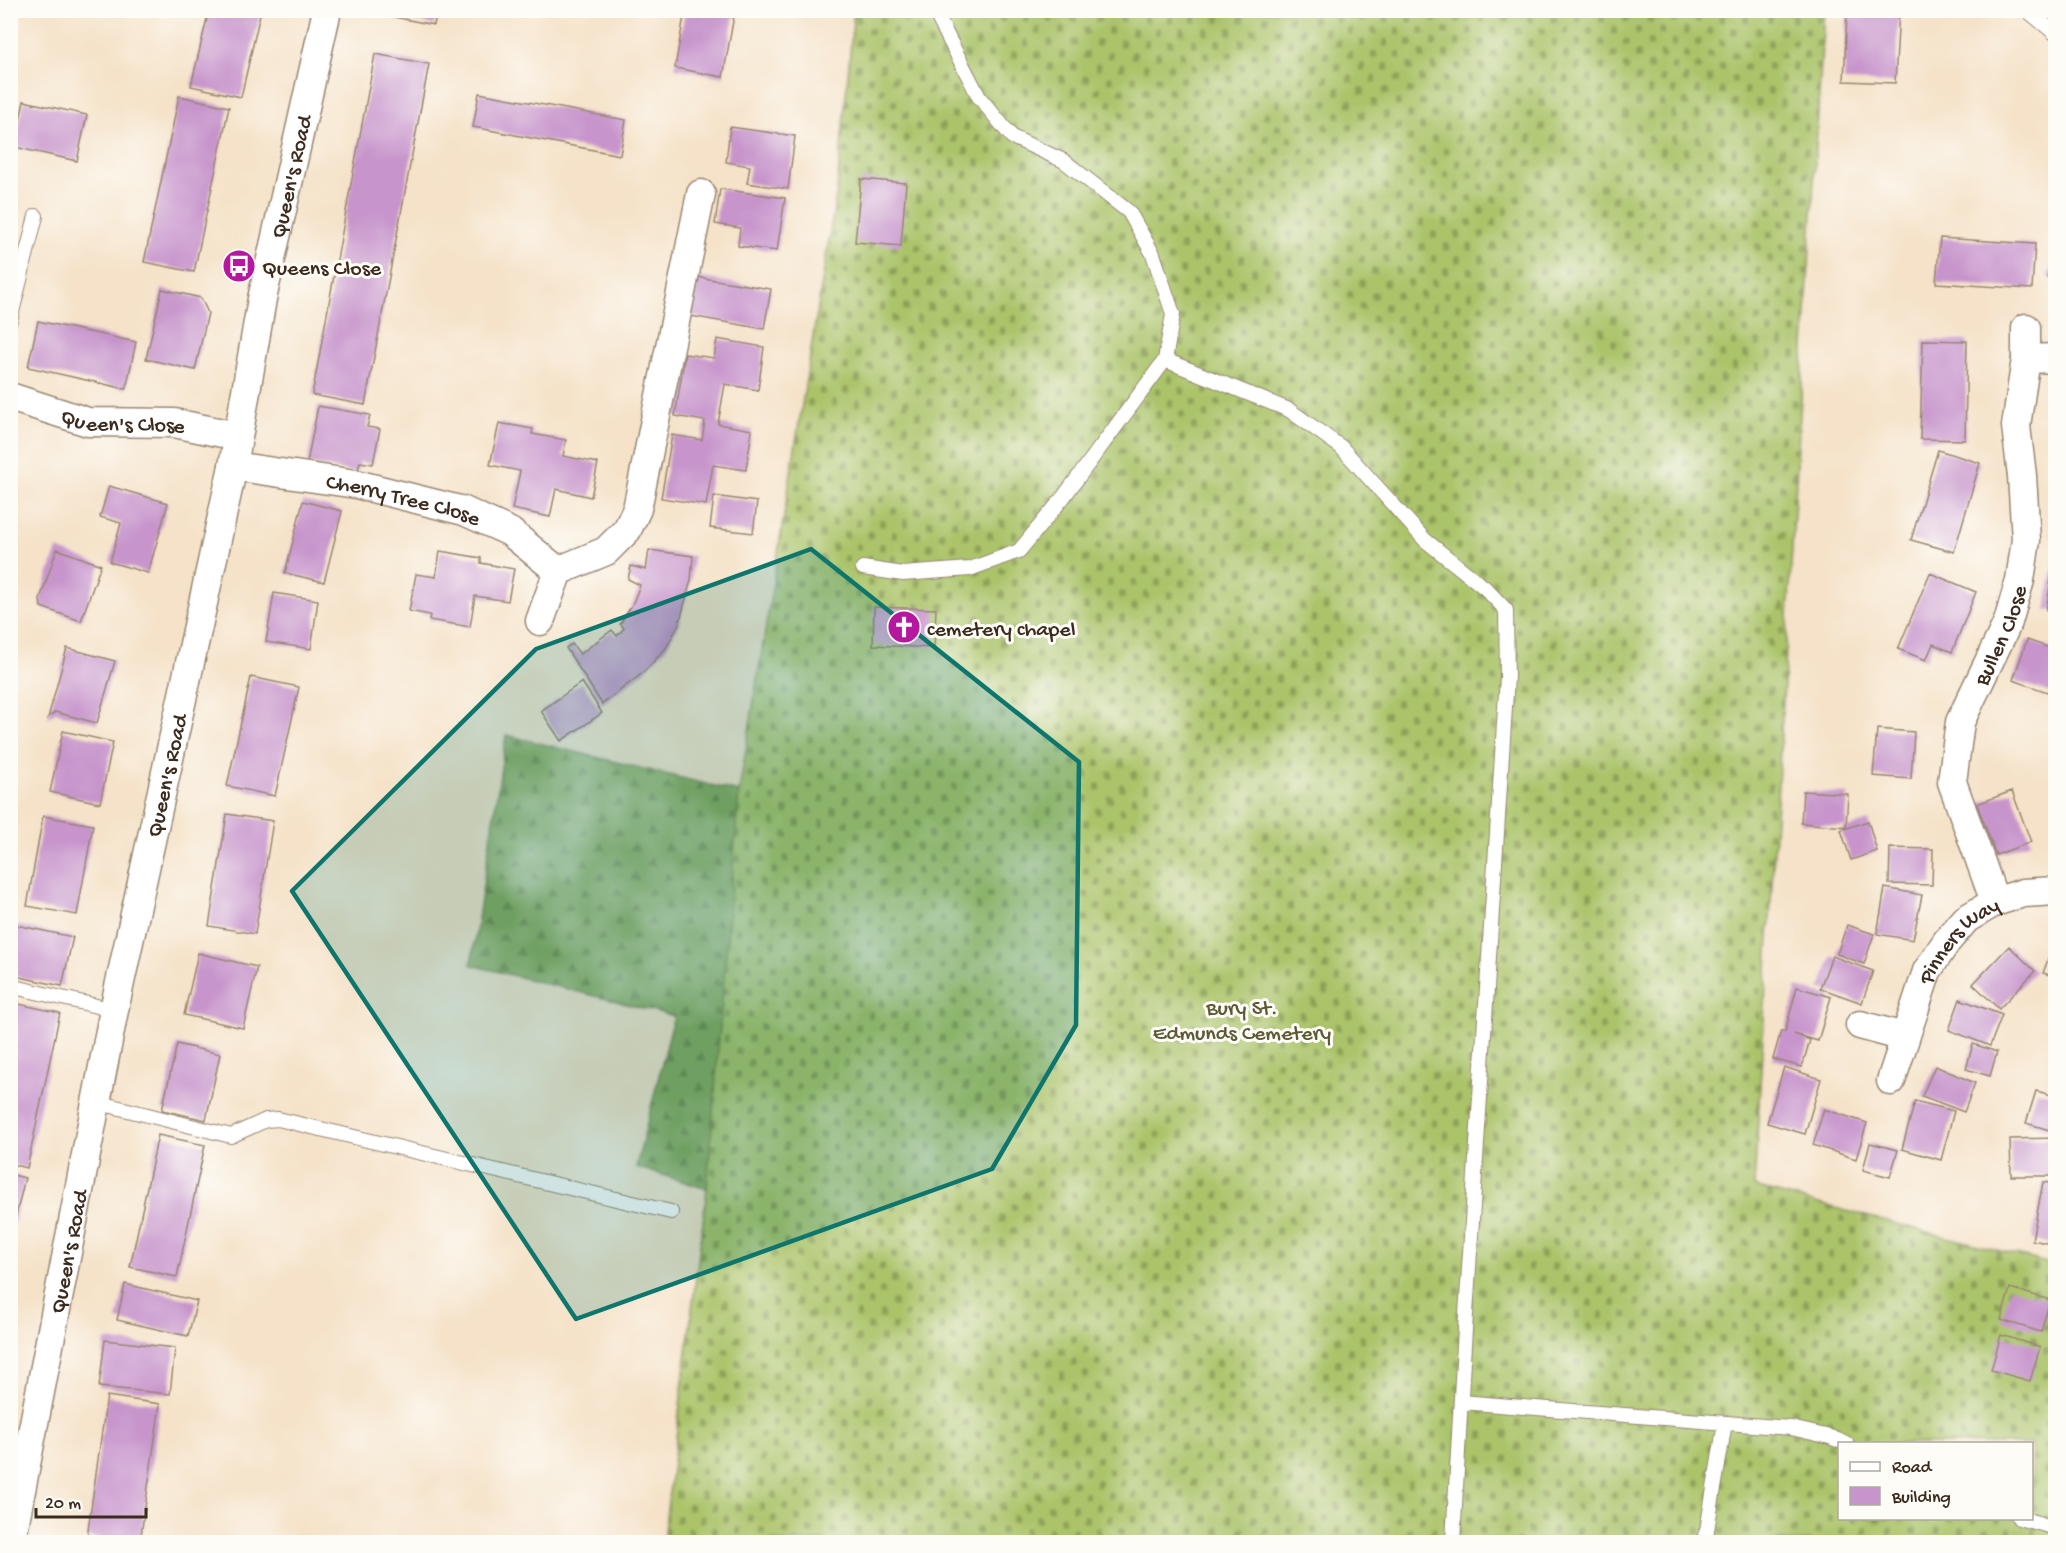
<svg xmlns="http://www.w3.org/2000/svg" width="2066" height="1553" viewBox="0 0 2066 1553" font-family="'Gochi Hand',sans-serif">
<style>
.forest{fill:url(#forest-firs);stroke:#626a3e;stroke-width:1.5}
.cemetery{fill:url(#cemetery-stones);stroke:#737744;stroke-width:1.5;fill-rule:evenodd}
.building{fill:#c795cc}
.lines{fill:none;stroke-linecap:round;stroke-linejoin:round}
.service-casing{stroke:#988673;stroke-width:16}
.minor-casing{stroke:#988673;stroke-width:31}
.service{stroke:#fff;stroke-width:14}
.minor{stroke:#fff;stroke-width:28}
.marked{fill:#0f766e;fill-opacity:0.2;stroke:#0f766e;stroke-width:4.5;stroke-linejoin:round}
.labels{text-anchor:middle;stroke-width:6;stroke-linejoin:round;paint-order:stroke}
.street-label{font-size:22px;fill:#3b2a1e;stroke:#fdfcf7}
.poi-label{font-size:22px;fill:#3b2a1e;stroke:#fdfcf7;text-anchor:start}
.park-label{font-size:22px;fill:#5d5835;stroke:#fdfcf7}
</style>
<defs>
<pattern id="forest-firs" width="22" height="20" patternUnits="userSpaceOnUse" patternTransform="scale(1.5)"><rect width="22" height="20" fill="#88aa5e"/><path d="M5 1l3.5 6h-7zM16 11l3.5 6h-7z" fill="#708b4d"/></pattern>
<pattern id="cemetery-stones" width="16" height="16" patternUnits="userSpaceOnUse" patternTransform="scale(1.5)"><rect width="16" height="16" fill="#abc46a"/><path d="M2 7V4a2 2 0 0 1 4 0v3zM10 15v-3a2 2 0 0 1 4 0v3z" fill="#8c9f57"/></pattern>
</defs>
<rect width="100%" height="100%" fill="#fdfcf7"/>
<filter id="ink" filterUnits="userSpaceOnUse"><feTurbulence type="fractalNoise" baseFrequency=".0167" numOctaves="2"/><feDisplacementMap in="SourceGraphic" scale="12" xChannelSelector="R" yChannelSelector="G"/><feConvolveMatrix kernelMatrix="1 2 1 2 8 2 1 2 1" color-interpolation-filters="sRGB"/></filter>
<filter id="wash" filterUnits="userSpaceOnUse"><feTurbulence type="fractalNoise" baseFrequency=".008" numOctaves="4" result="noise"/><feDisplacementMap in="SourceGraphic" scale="24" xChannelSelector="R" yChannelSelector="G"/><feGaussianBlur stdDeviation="1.35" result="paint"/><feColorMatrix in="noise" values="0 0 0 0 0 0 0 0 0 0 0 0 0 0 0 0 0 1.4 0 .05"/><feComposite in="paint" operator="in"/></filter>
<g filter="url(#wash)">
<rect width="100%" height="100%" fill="#f5e2c8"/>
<!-- forest -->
<path class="forest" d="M506,735L739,792L707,1189L636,1167L674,1016L471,965Z"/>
<!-- cemetery -->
<path class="cemetery" d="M854,11H1824L1754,1187L2055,1265V1542H663L707,1189L739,792L837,190ZM1840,1444H2032V1518H1840Z"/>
<g id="blocks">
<!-- building -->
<path class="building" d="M209,10H261L241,97L191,86Z
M385,10H437L434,25L384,15Z
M685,10H735L723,77L675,68Z
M1847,10H1899L1895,83L1844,81Z
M375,54L429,64L365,405L312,395Z
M479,93L626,120L620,155L473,127Z
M179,96L229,107L194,272L144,262Z
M24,101L87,115L77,161L14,147Z
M730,127L795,136L788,189L747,183L750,166L726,162Z
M861,179L906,183L901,246L855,242Z
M720,189L785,198L777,251L738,246L740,228L715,224Z
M1940,238L2035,244L2032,289L1936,283Z
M2055,255H2056V281L2047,277Z
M697,277L771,289L764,329L690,316Z
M162,289L201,298L208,313L195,370L146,359Z
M38,321L136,342L126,389L28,367Z
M717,339L764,347L758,390L725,384L718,424L752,430L746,470L713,465L706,505L661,498L672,435L702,440L705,421L675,416L685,354L714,358Z
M1923,340L1967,341L1965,440L1920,439Z
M318,406L370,415L367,427L380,429L373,464L360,462L357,473L307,463Z
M499,423L533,429L532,434L566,440L563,456L598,463L591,497L556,489L550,517L512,509L520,471L490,465Z
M1938,450L1980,463L1954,552L1911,540Z
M109,486L168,503L148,573L110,562L121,523L100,517Z
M714,496L757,502L753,533L710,528Z
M303,501L342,511L324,582L285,573Z
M2051,506H2056V539H2052Z
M57,549L101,565L81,621L41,607L40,599Z
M649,550L693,556L691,580L679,624L666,648L644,672L602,704L566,648L572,644L580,654L612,630L617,636L624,628L620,624L632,605L640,585L628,579L631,566L646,570Z
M440,551L481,558V563L514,569L508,601L475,596L470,627L429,620L430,615L409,611L416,574L436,577Z
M2054,561H2056V611L2046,610Z
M1930,573L1976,592L1952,652L1933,644L1926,660L1898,649Z
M274,593L318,600L311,649L266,642Z
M874,607L936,609L934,648L873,645Z
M2027,640L2056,650V695L2013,680Z
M67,648L115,661L97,723L55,712L48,718Z
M251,677L299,687L275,796L227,786Z
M582,682L602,713L561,741L541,711Z
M1877,729L1914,732L1911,779L1873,776Z
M63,731L113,742L100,803L50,792Z
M1803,791L1848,794L1846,827L1801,823Z
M2012,791L2031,842L1996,855L1977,804Z
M227,814L273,821L255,934L209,926Z
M43,816L93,825L77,915L27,906Z
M1868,821L1877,851L1851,860L1841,830Z
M1890,848L1933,849L1932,885L1889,884Z
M1885,888L1922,895L1913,940L1877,934Z
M16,925L73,937L62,986L10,975V952Z
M1847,925L1874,934L1864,964L1837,954Z
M2009,946L2035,971L1999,1009L1973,984Z
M2053,946L2056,947V977L2043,973Z
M198,953L257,967L243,1028L184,1015Z
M1832,956L1873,971L1862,1003L1820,988Z
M1797,987L1831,997L1818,1041L1794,1034L1810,1040L1802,1067L1773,1059L1781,1031L1785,1032Z
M1960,999L2002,1015L1990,1046L1949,1030Z
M10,1002L60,1013L27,1168L10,1164Z
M177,1044L220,1054L206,1120L162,1110Z
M1973,1044L1997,1052L1990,1076L1966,1069Z
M1935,1066L1975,1083L1964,1112L1922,1096Z
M1784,1067L1821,1079L1805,1134L1767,1123Z
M2036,1091L2056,1096V1123L2053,1131L2026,1123Z
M1915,1101L1954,1111L1941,1160L1902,1149Z
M1824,1109L1867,1123L1856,1159L1813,1145Z
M158,1135L205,1145L177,1277L130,1267Z
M2056,1138V1176H2011L2010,1139Z
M1870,1143L1898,1150L1890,1177L1863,1170Z
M10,1174L25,1178L14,1224L10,1223Z
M2043,1182L2056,1184V1245L2032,1240Z
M125,1284L197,1301L188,1336L117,1320Z
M2010,1288L2050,1300L2041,1332L2001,1320Z
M2001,1335L2040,1347L2030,1381L1991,1370Z
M105,1340L175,1348L170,1394L99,1387Z
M107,1396L160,1404L140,1542H122L87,1537Z"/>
</g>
</g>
<g filter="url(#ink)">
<use href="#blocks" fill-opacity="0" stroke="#988673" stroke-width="1.5"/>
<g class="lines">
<defs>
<path id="service" d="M2027,10L2056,34
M10,320L36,216
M1165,360L1289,410L1341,447L1425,540L1485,588L1506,610L1507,677L1463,1361L1453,1542
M863,568L903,574L970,569L1019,551L1062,499L1165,360L1173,314L1153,254L1129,212L1064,161L1012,137L979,97L934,10
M10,986L114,1010
M96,1102L231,1136L266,1120L278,1119L671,1212
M1461,1402L1791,1428L1830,1437L1847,1444
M2019,1518L2056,1528
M1705,1542L1725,1423"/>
<g id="minor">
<path d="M2026,359L2056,358"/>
<path id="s1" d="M10,397L88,422L174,423L237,436"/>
<path id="s2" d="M233,466L356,484L464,511L510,532L558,571"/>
<path d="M540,621L558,571L606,551L627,530L637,509L701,194"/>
<path id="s3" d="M1995,902L1952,782L1960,722L2008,622L2020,580L2026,540L2022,476L2016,426L2026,359V328"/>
<path d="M1860,1025L1904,1037"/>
<path id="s4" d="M1891,1081L1927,971L1947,941L1966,919L1995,902L2023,893L2056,891"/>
<path id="s5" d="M11,1542L114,1010L233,466L262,299L327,10"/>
</g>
</defs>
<!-- service casing -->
<use href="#service" class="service-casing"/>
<!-- minor casing -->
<use href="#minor" class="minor-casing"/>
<!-- service -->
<use href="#service" class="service"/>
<!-- minor -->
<use href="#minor" class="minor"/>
</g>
</g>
<!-- marked area -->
<path class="marked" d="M811,549L1079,762L1076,1025L992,1169L576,1319L292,891L536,649Z"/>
<!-- icons -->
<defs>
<symbol id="bus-disc" viewBox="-11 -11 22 22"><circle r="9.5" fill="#b5179e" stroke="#fdfcf7"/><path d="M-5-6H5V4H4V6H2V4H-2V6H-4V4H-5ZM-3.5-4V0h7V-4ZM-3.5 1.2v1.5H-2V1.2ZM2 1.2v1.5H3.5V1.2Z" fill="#fff"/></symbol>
<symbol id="church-disc" viewBox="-11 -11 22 22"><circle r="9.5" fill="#b5179e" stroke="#fdfcf7"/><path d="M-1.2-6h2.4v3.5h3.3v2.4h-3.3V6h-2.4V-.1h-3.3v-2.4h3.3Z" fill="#fff"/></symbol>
</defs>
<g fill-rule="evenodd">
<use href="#bus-disc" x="220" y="247" width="38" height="38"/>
<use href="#church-disc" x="885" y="608" width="38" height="38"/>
</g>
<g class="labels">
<!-- street labels -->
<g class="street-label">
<text dy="8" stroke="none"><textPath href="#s5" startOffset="1394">Queen's Road</textPath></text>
<text dy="8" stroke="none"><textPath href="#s1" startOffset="117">Queen's Close</textPath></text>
<text dy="8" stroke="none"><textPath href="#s2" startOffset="174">Cherry Tree Close</textPath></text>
<text dy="8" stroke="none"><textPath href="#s3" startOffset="284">Bullen Close</textPath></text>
<text dy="8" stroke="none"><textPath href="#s5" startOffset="782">Queen's Road</textPath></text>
<text dy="8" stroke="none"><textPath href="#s4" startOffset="160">Pinners Way</textPath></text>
<text dy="8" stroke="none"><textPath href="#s5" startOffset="296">Queen's Road</textPath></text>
</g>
<!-- poi labels -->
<g class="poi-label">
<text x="262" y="274">Queens Close</text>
<text x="927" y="635">cemetery chapel</text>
</g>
<!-- park labels -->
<g class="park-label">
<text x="1242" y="1014">Bury St.<tspan x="1242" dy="25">Edmunds Cemetery</tspan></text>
</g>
</g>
<!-- margin -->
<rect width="2066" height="1553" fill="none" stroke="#fdfcf7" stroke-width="36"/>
<!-- legend -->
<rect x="1838" y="1442" width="195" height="78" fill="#fdfcf7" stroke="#afa8a0" stroke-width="1.5"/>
<rect x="1850" y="1462" width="30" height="9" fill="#ffffff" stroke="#afa8a0" stroke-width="1.5"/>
<text x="1892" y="1472" font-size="18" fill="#3b2a1e">Road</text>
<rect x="1850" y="1487" width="30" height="18" fill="#c795cc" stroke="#afa8a0" stroke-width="1.5"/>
<text x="1892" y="1502" font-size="18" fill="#3b2a1e">Building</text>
<!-- scale -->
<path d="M36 1508v9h110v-9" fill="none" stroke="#3b2a1e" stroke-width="3"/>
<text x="45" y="1508" font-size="18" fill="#3b2a1e" stroke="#fdfcf7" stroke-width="4.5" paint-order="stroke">20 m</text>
</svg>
